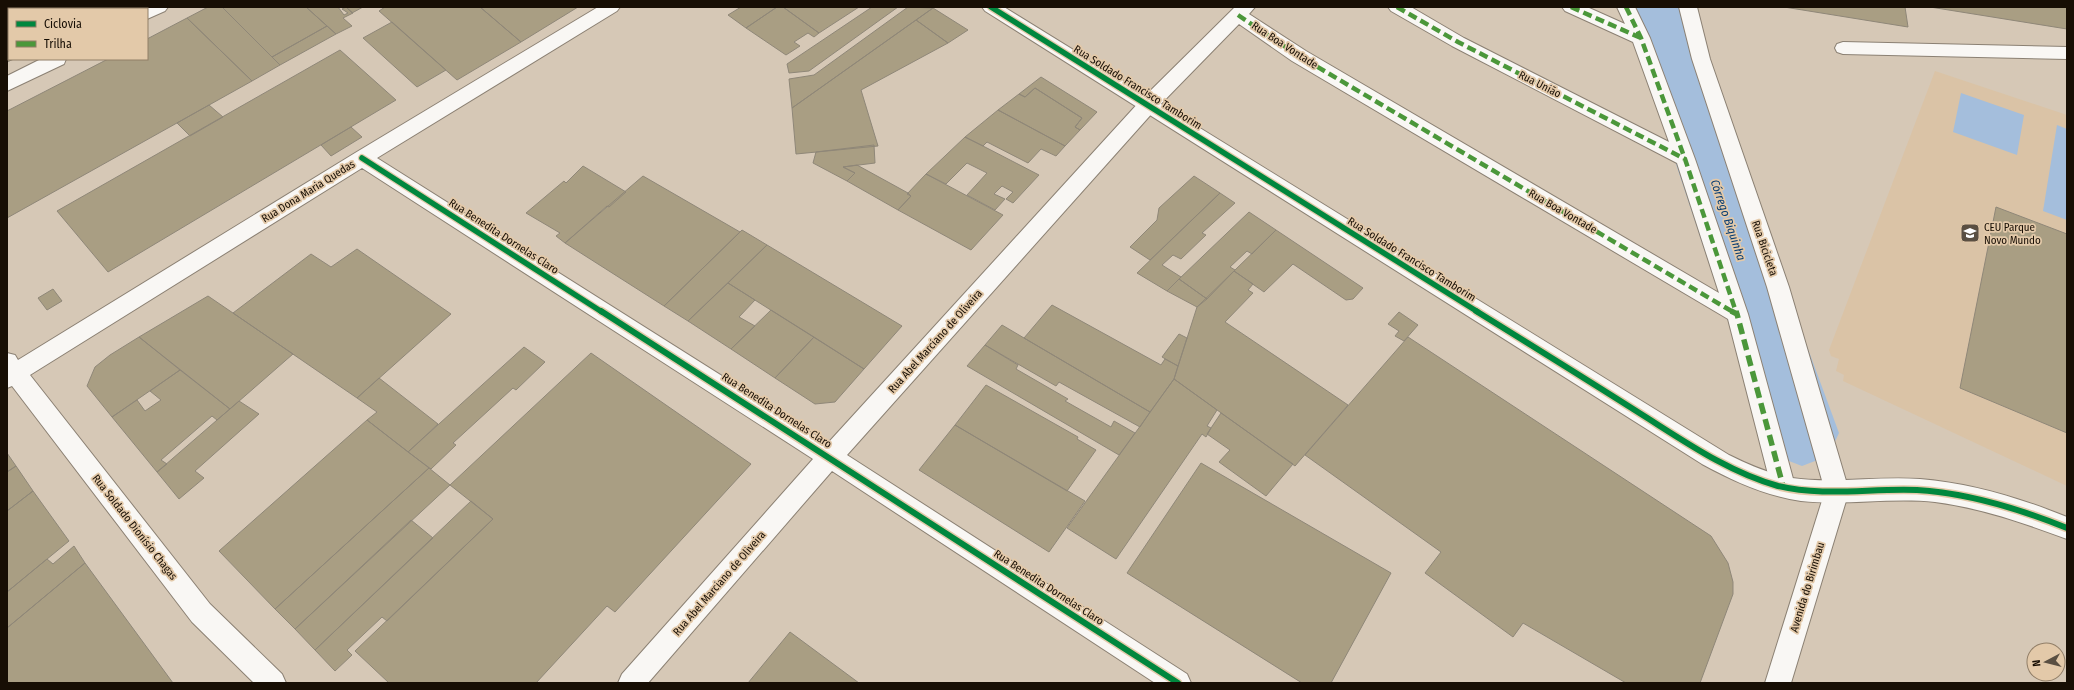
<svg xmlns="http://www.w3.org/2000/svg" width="2074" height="690" viewBox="0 0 2074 690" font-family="'Fira Sans Condensed',sans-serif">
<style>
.built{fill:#dac3a6}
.water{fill:#a4bedc}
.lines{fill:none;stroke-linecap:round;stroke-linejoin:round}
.river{fill:#a4bedc;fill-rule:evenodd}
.building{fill:#a99e83;stroke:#8f8778}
.lane-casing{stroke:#8b8073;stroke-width:2}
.street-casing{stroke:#8b8073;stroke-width:2}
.secondary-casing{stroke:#8b8073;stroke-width:2}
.lane{fill:#f9f7f4;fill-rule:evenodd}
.street{fill:#f9f7f4;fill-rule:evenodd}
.secondary{fill:#f9f7f4;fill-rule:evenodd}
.quiet-far1{stroke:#4b973a;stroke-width:4.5;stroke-dasharray:9 4.5;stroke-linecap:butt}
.quiet{stroke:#4b973a;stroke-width:5.5;stroke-dasharray:11 5.5;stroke-linecap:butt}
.cycleway-far1-casing{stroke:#e3c9a9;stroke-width:8}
.cycleway-casing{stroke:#e3c9a9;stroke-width:9}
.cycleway-far1{stroke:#00873e;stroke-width:5.5}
.cycleway{stroke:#00873e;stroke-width:6}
.labels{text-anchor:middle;stroke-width:3.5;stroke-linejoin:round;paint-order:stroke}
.street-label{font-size:11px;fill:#170e04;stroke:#e3c9a9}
.poi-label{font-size:11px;fill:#170e04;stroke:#e3c9a9;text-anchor:start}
.water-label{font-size:12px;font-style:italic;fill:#063c72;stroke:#e3c9a9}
</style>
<rect width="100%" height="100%" fill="#d6c8b6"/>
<!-- built -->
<path class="built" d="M1935,71L2067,115V486L1843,381L1844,375L1836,371L1839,359L1831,356L1829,350Z"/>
<!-- water -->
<path class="water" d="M1961,93L2024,115L2017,155L1953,132Z
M2057,125L2067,129V220L2043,211Z"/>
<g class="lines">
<!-- river -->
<path class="river" d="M1624,7H1682L1839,433L1828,456L1802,466L1776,456L1765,433Z"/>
</g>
<!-- building -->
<path class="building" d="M7,7H118L114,9H9V59H14L7,62Z
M208,7H222L280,65L252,81L187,18Z
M222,7H306L327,26L272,57Z
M306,7H338L344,15L348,13L342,9L346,7L353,13L343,18L352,26L336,34Z
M346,7H363L352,13Z
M385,7H480L521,42L457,80L379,11Z
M480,7H578L521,42Z
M741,7H777L746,28L728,15Z
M777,7H783L819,33L814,37L808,33L794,42L800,46L786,55L746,28Z
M783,7H859L819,33Z
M872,7H898L809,71L789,73L787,64Z
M908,7L933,8L792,108L789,79L814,75Z
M1784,7H1905L1908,27Z
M1930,7H2067V29Z
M933,8L968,30L948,43L916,20Z
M187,18L252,81L7,218V111L108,59H147V39Z
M916,20L948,43L861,90L878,146L796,154L792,108Z
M392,22L446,70L417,87L363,38Z
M327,26L336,34L280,65L272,57Z
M340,50L396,100L108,272L57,211Z
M1041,77L1097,112L1080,130L1075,127L1082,118L1035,88L1025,97L1019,94Z
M1035,88L1082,118L1075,127L1080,130L1065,146L998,110L1019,94L1025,97Z
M209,105L223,117L190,136L177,123Z
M998,110L1065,146L1056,156L1041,149L1028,163L987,142L983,146L965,137Z
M351,127L362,137L331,156L321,145Z
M965,137L983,146L1039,175L1013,203L1006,199L1013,192L1002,186L994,194L1005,199L995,210L967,195L987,173L967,163L946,184L926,174Z
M874,145L875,163L843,167L855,173L847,181L813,163L816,152Z
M857,165L908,193L911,196L898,210L847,181L855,173L843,167Z
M583,166L626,192L609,207L607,206L565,243L556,236L560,233L526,213L564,181L566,183Z
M926,174L1003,215L971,250L898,210L911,196L907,194Z
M643,176L740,232L664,306L565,243Z
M1194,176L1220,193L1150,260L1130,247L1157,220L1159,208Z
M1220,193L1235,203L1202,233L1206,235L1181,259L1173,255L1162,265L1181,277L1167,291L1137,273Z
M1996,207L2067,234V433L1960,388Z
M1249,212L1276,230L1252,254L1247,251L1230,267L1235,270L1207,299L1179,279Z
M742,230L767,245L688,321L664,306Z
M1276,230L1363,288L1353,299L1346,300L1293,264L1264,292L1234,271Z
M767,245L902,326L864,369L728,283Z
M357,249L451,314L357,398L233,313L311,254L331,267Z
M1234,271L1253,284L1248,290L1253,293L1225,322L1348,405L1295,466L1174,379L1197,307Z
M1179,279L1207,299L1197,307L1167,291Z
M728,283L755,300L739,317L755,326L731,349L688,321Z
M53,289L62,301L47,310L38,298Z
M208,296L293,354L230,409L139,337Z
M1052,305L1161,365L1165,359L1178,366L1174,379L1150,412L1024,338Z
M771,310L814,337L775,378L731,349Z
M1399,312L1418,325L1404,341L1395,336L1399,331L1388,324Z
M1002,325L1024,338L1150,412L1140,427L1059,382L1056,386L985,345Z
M1179,334L1187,338L1178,366L1162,357Z
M139,337L180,370L112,417L87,386L95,367L110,355Z
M814,337L864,369L835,402L815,404L775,378Z
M1408,337L1711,536L1728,563L1733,582V594L1700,683H1626L1523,623L1513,637L1425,573L1441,552L1305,455Z
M985,345L1018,365L1016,369L1068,399L1065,401L1111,427L1114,421L1135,433L1119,455L967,366Z
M524,347L545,362L516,390L513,388L453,443L456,445L431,469L408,452Z
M591,353L751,464L615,612L607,606L536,683H389L355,651L493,519L450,485Z
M180,370L230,409L217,420L212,416L161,460L167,464L157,472L112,417L137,400L145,411L161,400L150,391Z
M379,378L438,424L408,452L367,420L377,412L357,398Z
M1174,379L1217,410L1207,426L1211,428L1206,437L1202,434L1116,559L1067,528Z
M986,385L1078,437L1077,439L1096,450L1067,491L955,425Z
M239,401L259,414L195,471L204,478L179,499L157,472Z
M1221,413L1293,464L1266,496L1219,462L1230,450L1207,434Z
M367,420L429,468L275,609L219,551Z
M955,425L1085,501L1049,552L919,470Z
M7,453L16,466L7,472Z
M1201,463L1391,573L1331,683H1302L1127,573Z
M16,466L33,491L7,511V472Z
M429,468L450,485L295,629L275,609Z
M33,491L69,541L7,592V511Z
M471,501L493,519L387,621L382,617L347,650L352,655L335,671L315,650Z
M411,520L433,538L315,650L295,629Z
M74,546L85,563L7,628V592L47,559L53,564Z
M85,563L173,683H7V628Z
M790,632L859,683H748Z"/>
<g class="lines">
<defs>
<path id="lane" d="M1843,42L2067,47V59L1843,54L1837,52L1835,48L1837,44Z"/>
<path id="street" d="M144,7H168L165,11L147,19V9H140Z
M598,7H620L617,11L377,158L828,443L1141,100L1235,7H1255L1249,14L1306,51L1719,293L1677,163L1452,46L1391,11L1388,7H1411L1464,38L1669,142L1633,42L1565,11L1562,7H1587L1625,24L1617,7H1635L1650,38L1695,159L1748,314L1795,486L1791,494L1783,497L1775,494L1771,486L1728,319L1292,61L1239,24L1155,110L847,455L1187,674L1191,683H1155L832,471L648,683H618L622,674L813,459L362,168L30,375L210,604L282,674L286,683H254L192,622L12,386L7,388V353L15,355L18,360L355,153Z
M1679,7H1697L1710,59L1789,287L1849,491L1791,683H1765L1825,491L1767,287L1692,59Z
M41,59H66L64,64L7,91V76Z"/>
<path id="secondary" d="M982,7H1004L1729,455C1749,465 1770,474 1792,478C1834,484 1877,476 1920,479C1970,483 2020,498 2067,517V539C2024,523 1981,508 1935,502C1891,497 1846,506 1801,501C1766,496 1733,481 1702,464L985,11Z"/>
</defs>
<!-- lane casing -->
<use href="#lane" class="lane-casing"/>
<!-- street casing -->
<use href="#street" class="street-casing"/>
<!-- secondary casing -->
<use href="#secondary" class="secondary-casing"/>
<!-- lane -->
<use href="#lane" class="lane"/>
<!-- street -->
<use href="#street" class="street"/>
<!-- secondary -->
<use href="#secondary" class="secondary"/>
<!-- quiet-far1 -->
<path class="quiet-far1" d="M1397,7L1458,42L1685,159
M1571,7L1641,38
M1626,7L1641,38L1685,159L1736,312
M1238,15L1299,56L1733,312"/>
<!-- quiet -->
<path class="quiet" d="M1731,311L1737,314L1783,486
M1736,311L1737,314"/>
<defs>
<path id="cycleway-far1" d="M991,7L1478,312
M362,158L602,312"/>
<path id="cycleway" d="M601,311L1178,683
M1476,311C1531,345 1586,379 1641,414C1684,441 1728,472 1778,486C1823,497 1871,488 1917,490C1968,493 2020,509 2067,528"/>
</defs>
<!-- cycleway-far1 casing -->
<use href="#cycleway-far1" class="cycleway-far1-casing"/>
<!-- cycleway casing -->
<use href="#cycleway" class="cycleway-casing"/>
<!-- cycleway-far1 -->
<use href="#cycleway-far1" class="cycleway-far1"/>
<!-- cycleway -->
<use href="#cycleway" class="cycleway"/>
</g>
<!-- icons -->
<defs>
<symbol id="school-square" viewBox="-11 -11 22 22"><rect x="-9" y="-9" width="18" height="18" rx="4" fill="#5a4f42" stroke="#e3c9a9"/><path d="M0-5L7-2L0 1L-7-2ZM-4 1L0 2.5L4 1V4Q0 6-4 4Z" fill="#fff"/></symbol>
</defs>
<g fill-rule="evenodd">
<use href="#school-square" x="1959" y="222" width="22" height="22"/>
</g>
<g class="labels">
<!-- street labels -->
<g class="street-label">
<text transform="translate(1285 45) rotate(33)" y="4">Rua Boa Vontade</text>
<text transform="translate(1540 84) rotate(27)" y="4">Rua União</text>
<text transform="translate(1138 87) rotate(32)" y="4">Rua Soldado Francisco Tamborim</text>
<text transform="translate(308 191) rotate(-32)" y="4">Rua Dona Maria Quedas</text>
<text transform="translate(1563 211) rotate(30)" y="4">Rua Boa Vontade</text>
<text transform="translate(504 236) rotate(33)" y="4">Rua Benedita Dornelas Claro</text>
<text transform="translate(1765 248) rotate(71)" y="4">Rua Bicicleta</text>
<text transform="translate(1412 259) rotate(32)" y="4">Rua Soldado Francisco Tamborim</text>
<text transform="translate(935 341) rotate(-48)" y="4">Rua Abel Marciano de Oliveira</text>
<text transform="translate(777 410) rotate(33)" y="4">Rua Benedita Dornelas Claro</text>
<text transform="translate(135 527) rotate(52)" y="4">Rua Soldado Dionísio Chagas</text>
<text transform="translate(719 583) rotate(-49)" y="4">Rua Abel Marciano de Oliveira</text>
<text transform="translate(1049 587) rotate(33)" y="4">Rua Benedita Dornelas Claro</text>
<text transform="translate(1807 587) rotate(-73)" y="4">Avenida do Birimbau</text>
</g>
<!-- poi labels -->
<g class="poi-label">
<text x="1984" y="231">CEU Parque<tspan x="1984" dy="13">Novo Mundo</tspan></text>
</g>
<!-- water labels -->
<g class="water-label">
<text transform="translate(1728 220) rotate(71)" y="4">Córrego Biquinha</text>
</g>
</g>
<!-- border -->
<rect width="2074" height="690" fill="none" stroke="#170e04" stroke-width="16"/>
<!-- legend -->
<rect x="8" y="8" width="140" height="52" fill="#e3c9a9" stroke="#917e67"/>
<rect x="16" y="21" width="20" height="6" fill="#00873e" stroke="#917e67"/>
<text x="44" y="28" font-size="12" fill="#170e04">Ciclovia</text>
<rect x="16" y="41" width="20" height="6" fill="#4b973a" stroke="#917e67"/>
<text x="44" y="48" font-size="12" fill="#170e04">Trilha</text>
<!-- north arrow -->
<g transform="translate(2046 662) rotate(263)"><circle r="19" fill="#e3c9a9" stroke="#917e67"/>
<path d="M0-3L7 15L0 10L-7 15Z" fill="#5a4f42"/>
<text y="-6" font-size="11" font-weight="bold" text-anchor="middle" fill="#170e04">N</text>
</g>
</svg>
